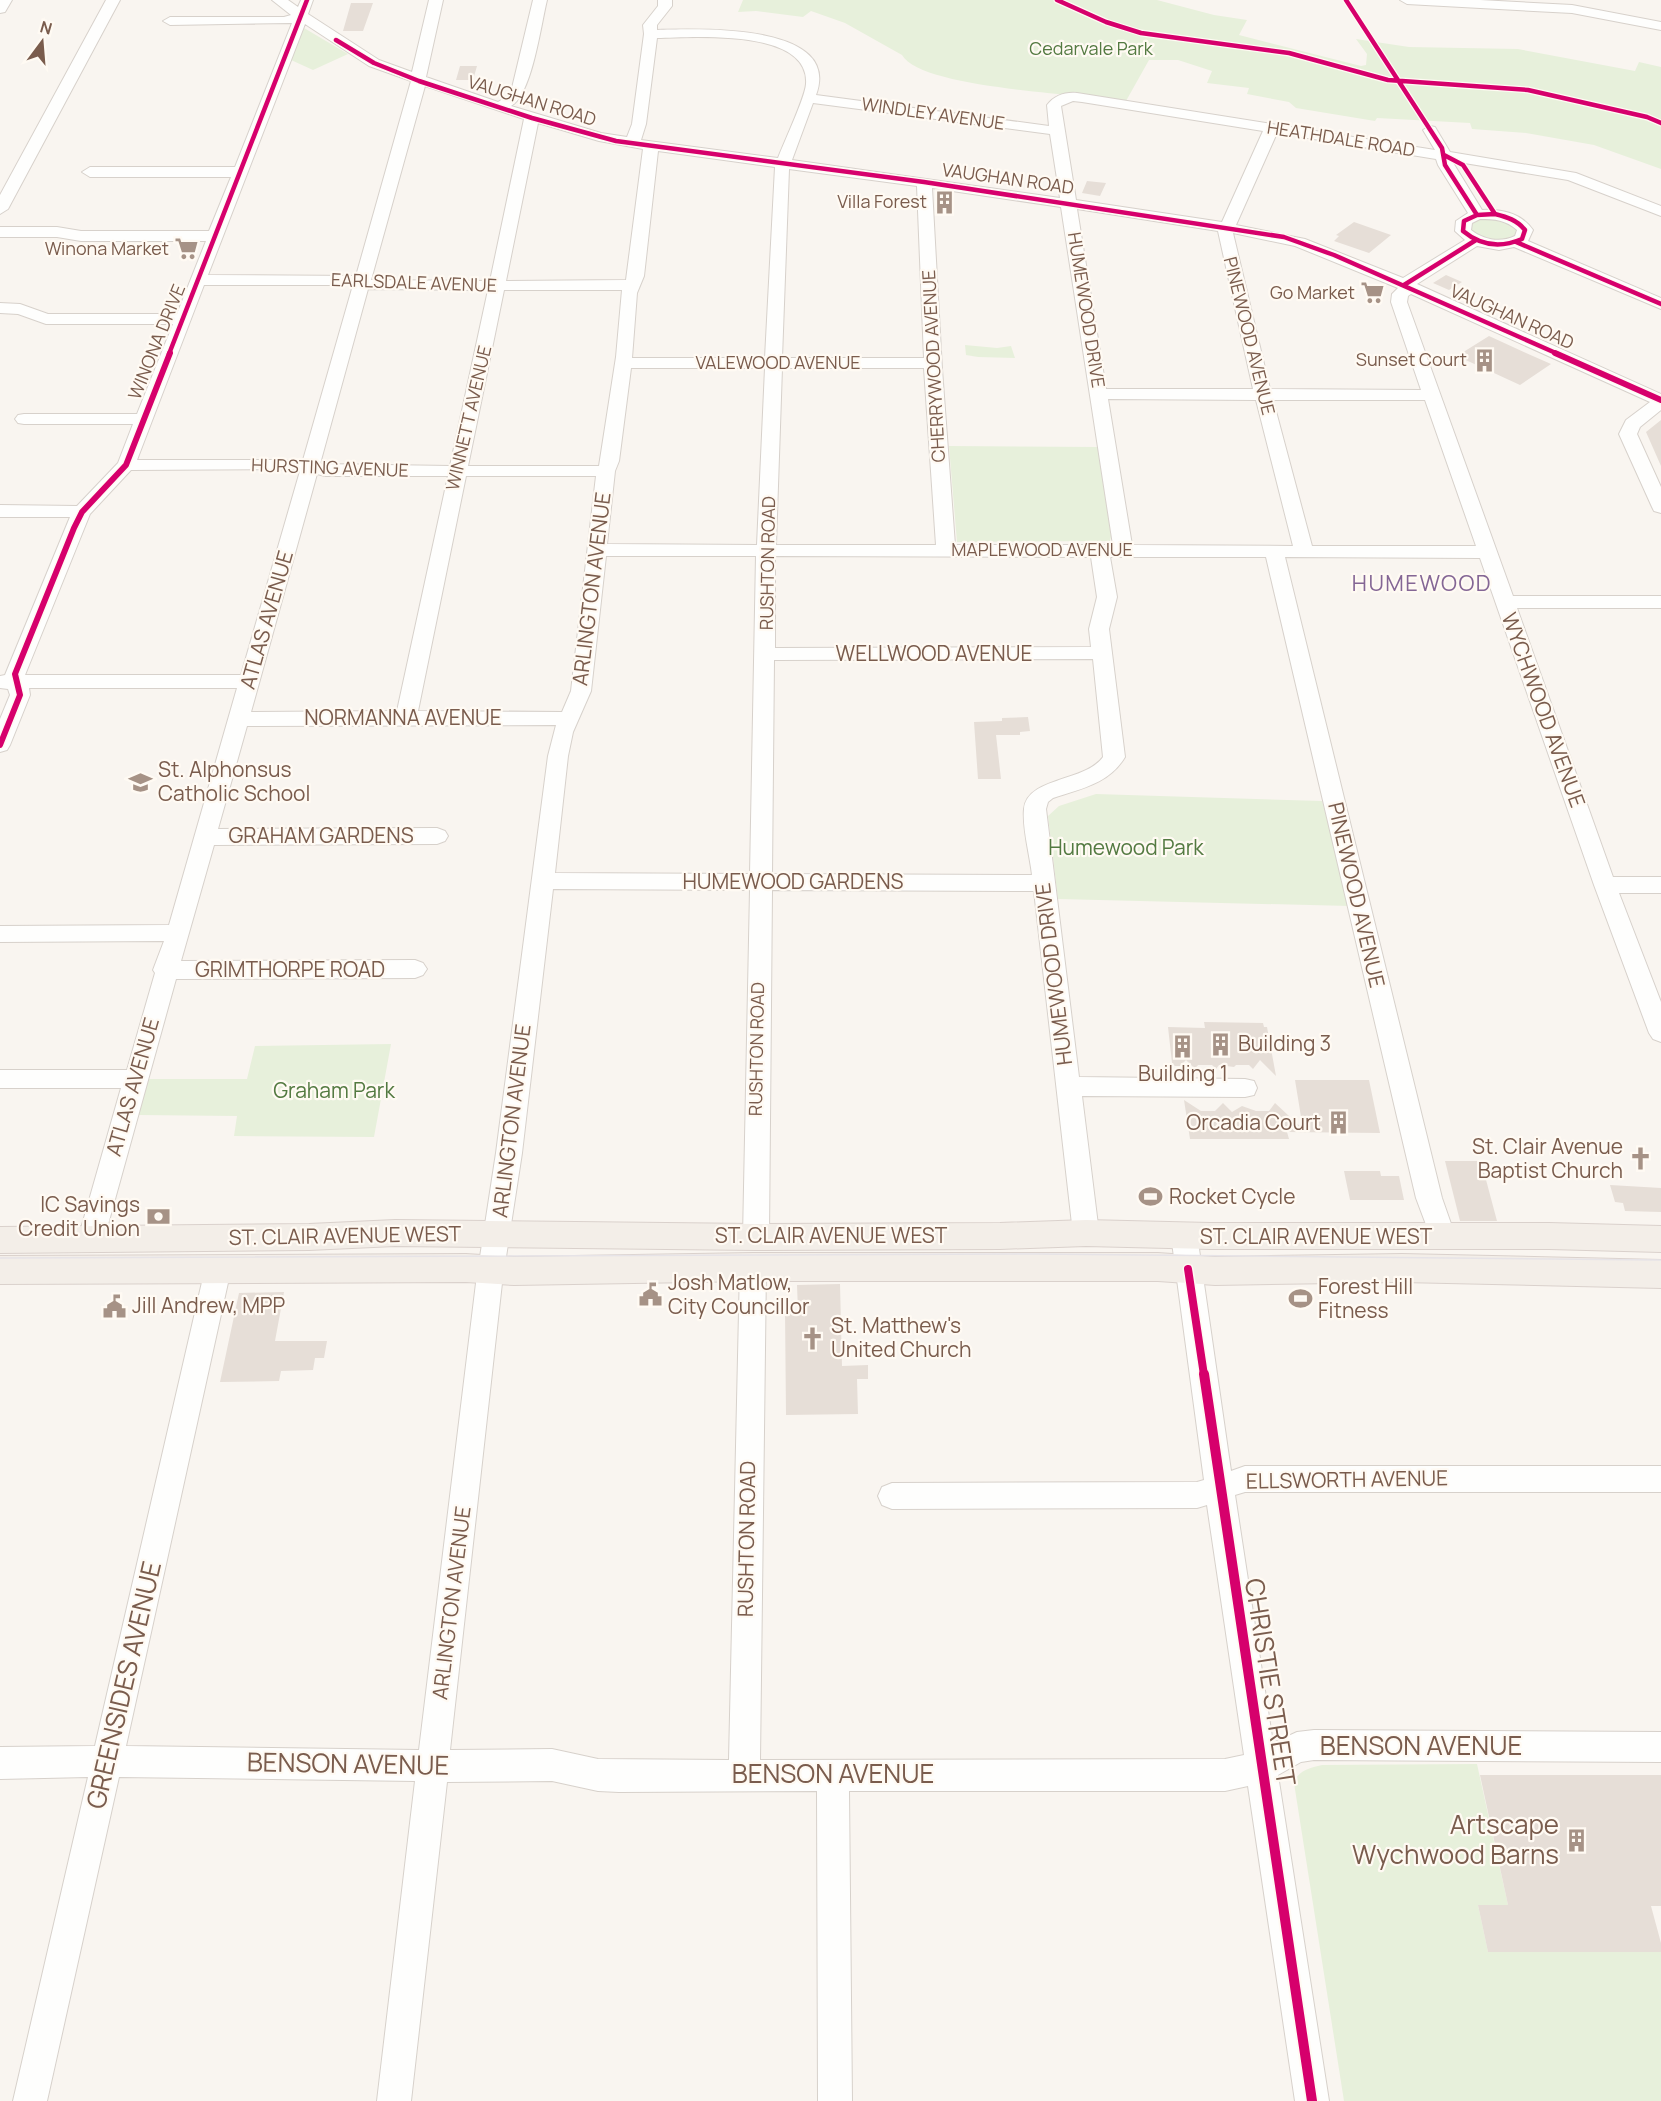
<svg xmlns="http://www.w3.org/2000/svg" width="1661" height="2101" viewBox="0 0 1661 2101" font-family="Manrope,sans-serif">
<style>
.green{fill:#e7f0db}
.building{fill:#e6ded7}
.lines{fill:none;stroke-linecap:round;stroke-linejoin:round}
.minor-casing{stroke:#d7d1cb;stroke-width:2}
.major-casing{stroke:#dad1cc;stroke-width:2}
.minor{fill:#fefefd;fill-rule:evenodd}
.major{fill:#f3eee8;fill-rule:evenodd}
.tram{stroke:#e6e3e7;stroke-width:1.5}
.cycleway-far3-casing{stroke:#fffaf3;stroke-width:7}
.cycleway-far2-casing{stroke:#fffaf3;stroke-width:9}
.cycleway-far1-casing{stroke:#fffaf3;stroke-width:11}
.cycleway-casing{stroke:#fffaf3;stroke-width:14}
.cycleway-far3{stroke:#d6006c;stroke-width:4.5}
.cycleway-far2{stroke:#d6006c;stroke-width:6}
.cycleway-far1{stroke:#d6006c;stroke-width:8}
.cycleway{stroke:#d6006c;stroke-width:10}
.labels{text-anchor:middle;stroke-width:4.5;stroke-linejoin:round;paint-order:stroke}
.far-park-label{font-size:18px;fill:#537a41;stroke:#fffaf3}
.far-street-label{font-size:18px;fill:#7a5c4d;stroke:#fffaf3}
.far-poi-label{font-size:18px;fill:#7a5c4d;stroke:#fffaf3;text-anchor:end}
.street-label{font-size:21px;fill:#7a5c4d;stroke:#fffaf3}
.poi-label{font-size:21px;fill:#7a5c4d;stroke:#fffaf3;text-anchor:start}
.park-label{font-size:21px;fill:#537a41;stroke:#fffaf3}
.neighbourhood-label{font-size:22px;letter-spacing:1.5px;fill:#846695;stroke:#fffaf3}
.near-street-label{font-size:26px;fill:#7a5c4d;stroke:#fffaf3}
.near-poi-label{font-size:26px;fill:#7a5c4d;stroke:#fffaf3;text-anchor:end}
</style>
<rect width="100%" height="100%" fill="#f9f5f0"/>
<!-- green -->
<path class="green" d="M743,0H1157L1214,15L1247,20L1239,35L1361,66L1366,65L1367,54L1356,39L1409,47L1518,49L1635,71L1639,62L1661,67V169L1594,145L1526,133L1472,129L1470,123L1377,118L1375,121L1296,108L1289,102L1247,94L1249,88L1207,83L1212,71L1178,60H1149L1126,101C1085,94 921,89 902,55L845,23L811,11L803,17L756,11L738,12Z
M304,28L348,54L313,70L291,60Z
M1488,217L1517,225L1520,236C1503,246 1485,240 1470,231L1472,221Z
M965,345L997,348L1011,346L1015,358L978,357L966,355Z
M949,446L1098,447L1111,536L1110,541L957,542Z
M1096,794L1322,801L1350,906L1058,899L1048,816L1059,806Z
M391,1044L374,1137L234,1136L237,1116L138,1115L147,1079H247L255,1046Z
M1477,1764L1508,1905H1478L1488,1952H1661V2101H1344L1294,1783C1298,1770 1310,1768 1322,1765Z"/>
<!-- building -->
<path class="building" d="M351,3H373L363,31H343Z
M460,66H477L473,80H456Z
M1087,181L1106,183L1100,196L1082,193Z
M1354,222L1391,235L1369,253L1334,241L1339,236L1336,235Z
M1446,275L1462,282L1449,290L1433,283Z
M1489,336L1526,353L1551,364L1520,385L1457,356Z
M1661,420V466L1646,432Z
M1028,717L1030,731L1020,732V735H996L1001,779H978L974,722L1002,721V718Z
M1204,1022L1263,1023L1264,1027H1267L1276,1076L1260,1060L1253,1069L1249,1065H1236L1234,1067L1219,1065L1216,1069L1212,1065H1198L1195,1069L1186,1060L1180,1066H1175L1172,1063L1168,1027L1205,1028Z
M1295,1080H1369L1380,1133L1287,1132L1289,1139H1190L1184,1100L1201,1111H1215L1223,1103L1232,1112L1242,1106L1256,1111H1269L1275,1103L1303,1129Z
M1445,1161H1481L1497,1221H1460Z
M1344,1171H1380L1381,1176H1399L1404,1200H1350Z
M1610,1185L1661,1188V1212L1625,1211L1623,1203L1615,1202Z
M840,1284L842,1366L868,1365V1379H857L858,1414L786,1415L785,1311H798L797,1285Z
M284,1292L275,1341H327L324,1358H315L313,1370L281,1371L279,1381L220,1382L239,1293Z
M1480,1775H1661V1906H1651L1661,1943V1952H1488L1478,1905H1508Z"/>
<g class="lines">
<defs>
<path id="minor" d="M0,0H12L5,12L0,13Z
M106,0H120L8,209L0,214V195Z
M272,0H288L298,7L301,0H313L308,14L379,60L412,72L429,0H443L426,77L498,102L506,97L512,88L533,0H547C541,24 532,95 511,106L601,133L627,137L632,124L644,34L643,25L658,6V0H672V6L657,25V30C696,29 843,22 816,95L1049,126L1047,105C1055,95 1065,92 1077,93L1435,150L1423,130L1430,126L1435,127L1450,152L1576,173L1661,206V216L1568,180L1452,161L1482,210C1501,209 1521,213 1533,230L1528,241L1661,298V309L1514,247L1499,250L1477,246L1417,284L1661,394V410L1640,427L1637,434L1661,487V513L1654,511L1652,507L1619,434L1626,420L1650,402L1411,294L1408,296L1407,302L1513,596H1661V608H1517L1613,877H1661V893H1619L1661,1002V1042L1653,1039L1649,1033L1594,885L1480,558L1285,557L1442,1198L1456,1238L1452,1246L1443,1249L1434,1246L1416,1198L1266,557H1110L1117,597L1109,629L1125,757C1109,784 1080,789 1053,798L1048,802L1046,809L1079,1077L1245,1079L1254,1081L1257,1088L1254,1095L1245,1097L1082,1096L1099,1233L1095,1241L1086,1244L1077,1241L1073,1233L1034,891L772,890L769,1237L765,1245L756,1248L747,1245L743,1237L750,890L553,889L522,1153L502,1283L450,1750L552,1749L598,1759L729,1760L740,1267L744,1259L753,1256L762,1259L766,1267L760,1760L1225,1759L1244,1755L1207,1505L1197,1508L892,1509L882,1505L878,1496L882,1487L892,1483L1197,1482L1204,1480L1171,1235L1175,1227L1184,1224L1193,1227L1197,1235L1231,1471L1245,1466H1661V1492H1245L1235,1495L1273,1743L1297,1732L1314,1730L1661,1732V1762L1314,1760L1301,1762L1278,1775L1329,2101H1295L1248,1786L1225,1791H849L852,2101H818L817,1791L619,1792L598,1791L552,1781L447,1782L411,2101H377L415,1781L119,1777L47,2101H13L88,1777L0,1779V1747L95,1746L205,1269L209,1261L218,1258L227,1261L231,1269L126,1746L419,1750L476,1283L496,1153L548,756L556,725L247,726L218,829L437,828L445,831L448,836L445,841L437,844L214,845L181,961L415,960L423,963L427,969L423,975L415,978L176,979L104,1239L100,1247L91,1250L82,1247L78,1239L121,1088H0V1070H127L155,973L153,970L164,941L0,942V926L169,925L237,688H29L30,695L10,745L7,750L0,752V719L10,695L8,689L0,688V676L5,675L70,517H0V505L77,506L118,463L133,424H24L18,423L15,419L18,415L24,414H137L173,324H46L18,314L0,313V303L20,304L48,314H177L206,241H81L57,237H0V227H57L81,231H209L231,177H90L82,172L90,167H235L292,23L170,25L163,21L170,17H284L291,15ZM305,24L369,66L411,81L356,276L208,275ZM657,38C692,37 810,28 806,84C805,98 784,142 778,158L641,140L646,124ZM425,86L524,119L490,281L371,280ZM1073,101L1082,102L1263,131L1222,222L1076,200L1061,106ZM813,103L1050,134L1060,198L792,160ZM538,123L599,141L643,149L626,280L506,281ZM1277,133L1436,159L1438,165L1468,213L1456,221L1455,231L1465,240L1403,278L1305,239L1236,225ZM658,151L775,167L765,358H632L637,293L644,276ZM789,169L917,186L924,358H782ZM932,188L1061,207L1113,545H955L942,369ZM1077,209L1218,231L1253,389H1106ZM1480,219C1495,219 1506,220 1517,230L1515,236C1500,243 1484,240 1471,230L1472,223ZM1233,233L1295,246L1398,288L1392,294L1391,302L1421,390L1270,389ZM204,285H353L303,460H137ZM368,289L488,290L450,466L320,464ZM504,290H622L616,357L599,466H468ZM631,368H765L757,545L607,544L615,471L619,461ZM782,368H924L936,545H776ZM1108,399L1256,400L1293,546L1132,545ZM1273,400H1425L1476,546H1312ZM295,469L300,471L241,675H25L90,514L131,470ZM317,474L325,476H448L397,711L251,712ZM466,476H596L571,691L562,712L418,711ZM606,556H756L750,874L555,873L568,756L573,732L591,691ZM775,556L1091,557L1097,597L1089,629L1091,647L775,648ZM1093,659L1103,757C1085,782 1027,777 1024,809C1022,828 1030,856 1032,875L772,874L774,660Z
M1400,0H1480L1572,5L1661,22V30L1572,13L1407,4Z"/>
<path id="major" d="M395,1220L756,1224L1000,1223L1086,1220L1210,1223H1549L1661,1226V1252L1549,1249H1210L1086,1246L1000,1249L756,1250L395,1246L309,1250L0,1253V1227L309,1224Z
M753,1253H1158L1215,1257L1402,1254L1661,1260V1288L1402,1282L1215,1285L1158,1281H753L514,1285L466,1282L0,1284V1256L466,1254L514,1257Z"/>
</defs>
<!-- minor casing -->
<use href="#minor" class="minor-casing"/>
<!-- major casing -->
<use href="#major" class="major-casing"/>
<!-- minor -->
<use href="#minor" class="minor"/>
<!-- major -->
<use href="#major" class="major"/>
<!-- tram -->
<path class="tram" d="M0,1258L1038,1254L1661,1260"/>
<defs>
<path id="cycleway-far3" d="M1057,0L1106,22L1141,33L1289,53L1388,80L1528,90L1647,117L1661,123
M1346,0L1442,148L1445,165L1477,215
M336,40L374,63L419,81L532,118L616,141L924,182L1284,237L1334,255L1558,354
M1444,155L1463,165L1495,214
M1495,214C1507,217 1517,220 1525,230L1522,239C1501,248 1481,246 1463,231L1464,221L1477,215Z
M1516,242L1661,304
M1404,285L1476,240
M169,354L307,0"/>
<path id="cycleway-far2" d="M1555,353L1661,400
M0,745L20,695L15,674L74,528L82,512L126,465L170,353"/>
<path id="cycleway-far1" d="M1188,1269L1204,1375"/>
<path id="cycleway" d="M1204,1374L1312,2101"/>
</defs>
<!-- cycleway-far3 casing -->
<use href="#cycleway-far3" class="cycleway-far3-casing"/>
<!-- cycleway-far2 casing -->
<use href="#cycleway-far2" class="cycleway-far2-casing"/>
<!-- cycleway-far1 casing -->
<use href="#cycleway-far1" class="cycleway-far1-casing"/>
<!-- cycleway casing -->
<use href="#cycleway" class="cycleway-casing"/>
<!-- cycleway-far3 -->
<use href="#cycleway-far3" class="cycleway-far3"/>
<!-- cycleway-far2 -->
<use href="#cycleway-far2" class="cycleway-far2"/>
<!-- cycleway-far1 -->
<use href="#cycleway-far1" class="cycleway-far1"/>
<!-- cycleway -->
<use href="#cycleway" class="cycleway"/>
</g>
<!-- icons -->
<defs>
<symbol id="building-bare" viewBox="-9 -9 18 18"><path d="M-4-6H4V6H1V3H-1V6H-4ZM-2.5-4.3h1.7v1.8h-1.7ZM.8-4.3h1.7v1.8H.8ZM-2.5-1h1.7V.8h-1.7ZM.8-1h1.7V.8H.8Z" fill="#a69286" stroke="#fffaf3" stroke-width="2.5" paint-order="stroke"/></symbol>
<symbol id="supermarket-bare" viewBox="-9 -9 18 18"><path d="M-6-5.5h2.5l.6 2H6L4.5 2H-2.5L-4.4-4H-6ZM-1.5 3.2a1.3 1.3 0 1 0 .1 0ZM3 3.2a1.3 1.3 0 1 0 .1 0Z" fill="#a69286" stroke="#fffaf3" stroke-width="2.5" paint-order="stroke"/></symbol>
<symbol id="school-bare" viewBox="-9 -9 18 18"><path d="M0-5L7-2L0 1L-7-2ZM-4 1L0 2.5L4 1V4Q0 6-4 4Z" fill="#a69286" stroke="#fffaf3" stroke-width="2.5" paint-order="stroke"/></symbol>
<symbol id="church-bare" viewBox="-9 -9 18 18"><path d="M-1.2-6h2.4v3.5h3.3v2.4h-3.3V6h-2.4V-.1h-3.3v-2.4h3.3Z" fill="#a69286" stroke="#fffaf3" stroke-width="2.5" paint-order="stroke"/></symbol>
<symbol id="stadium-bare" viewBox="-9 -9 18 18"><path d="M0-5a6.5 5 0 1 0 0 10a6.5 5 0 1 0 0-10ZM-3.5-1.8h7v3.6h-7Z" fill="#a69286" stroke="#fffaf3" stroke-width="2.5" paint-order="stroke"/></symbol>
<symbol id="bank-bare" viewBox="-9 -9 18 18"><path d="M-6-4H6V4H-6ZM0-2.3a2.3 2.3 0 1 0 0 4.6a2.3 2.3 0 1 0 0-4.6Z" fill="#a69286" stroke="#fffaf3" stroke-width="2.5" paint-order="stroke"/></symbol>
<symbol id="civic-bare" viewBox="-9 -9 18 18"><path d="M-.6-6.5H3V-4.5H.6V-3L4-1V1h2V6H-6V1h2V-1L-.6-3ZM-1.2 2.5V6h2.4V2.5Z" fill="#a69286" stroke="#fffaf3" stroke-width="2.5" paint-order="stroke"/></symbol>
</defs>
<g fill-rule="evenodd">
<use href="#building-bare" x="928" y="186" width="33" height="33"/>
<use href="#supermarket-bare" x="170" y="232" width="33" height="33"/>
<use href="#supermarket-bare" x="1356" y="276" width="33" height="33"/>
<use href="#building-bare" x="1468" y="344" width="33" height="33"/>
<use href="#school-bare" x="124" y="766" width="33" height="33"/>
<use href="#building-bare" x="1204" y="1028" width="33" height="33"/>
<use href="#building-bare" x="1166" y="1030" width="33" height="33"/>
<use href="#building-bare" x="1322" y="1106" width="33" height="33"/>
<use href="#church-bare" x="1624" y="1142" width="33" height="33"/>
<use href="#stadium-bare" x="1134" y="1180" width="33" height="33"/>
<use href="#bank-bare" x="142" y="1200" width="33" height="33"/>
<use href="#civic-bare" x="634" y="1278" width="33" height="33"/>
<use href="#stadium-bare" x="1284" y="1282" width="33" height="33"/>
<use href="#civic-bare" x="98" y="1290" width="33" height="33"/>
<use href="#church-bare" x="796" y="1322" width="33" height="33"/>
<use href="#building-bare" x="1560" y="1824" width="33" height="33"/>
</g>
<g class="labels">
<!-- far-park labels -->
<g class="far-park-label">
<text x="1091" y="55">Cedarvale Park</text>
</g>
<!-- far-street labels -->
<g class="far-street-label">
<text transform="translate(532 101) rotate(17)" y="6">VAUGHAN ROAD</text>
<text transform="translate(933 114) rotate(8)" y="6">WINDLEY AVENUE</text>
<text transform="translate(1341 139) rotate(9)" y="6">HEATHDALE ROAD</text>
<text transform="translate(1008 179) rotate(8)" y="6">VAUGHAN ROAD</text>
<text transform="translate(414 283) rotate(2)" y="6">EARLSDALE AVENUE</text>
<text transform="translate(1086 310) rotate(81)" y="6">HUMEWOOD DRIVE</text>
<text transform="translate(1512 317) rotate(24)" y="6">VAUGHAN ROAD</text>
<text transform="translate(1249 336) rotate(76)" y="6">PINEWOOD AVENUE</text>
<text transform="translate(157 342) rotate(-68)" y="6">WINONA DRIVE</text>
<text x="778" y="369">VALEWOOD AVENUE</text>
<text transform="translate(934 366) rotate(-93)" y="6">CHERRYWOOD AVENUE</text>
<text transform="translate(469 418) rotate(-77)" y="6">WINNETT AVENUE</text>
<text transform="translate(330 468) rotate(2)" y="6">HURSTING AVENUE</text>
<text x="1042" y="556">MAPLEWOOD AVENUE</text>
<text transform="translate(768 563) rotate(-89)" y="6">RUSHTON ROAD</text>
<text transform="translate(757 1049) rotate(-89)" y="6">RUSHTON ROAD</text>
</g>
<!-- far-poi labels -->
<g class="far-poi-label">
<text x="927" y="208">Villa Forest</text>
<text x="169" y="255">Winona Market</text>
<text x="1355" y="299">Go Market</text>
<text x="1467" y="366">Sunset Court</text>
</g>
<!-- street labels -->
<g class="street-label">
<text transform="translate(592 589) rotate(-83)" y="7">ARLINGTON AVENUE</text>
<text transform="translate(267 620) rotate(-74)" y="7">ATLAS AVENUE</text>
<text x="934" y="661">WELLWOOD AVENUE</text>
<text transform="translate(1543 710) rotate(70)" y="7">WYCHWOOD AVENUE</text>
<text x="403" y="725">NORMANNA AVENUE</text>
<text x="321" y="843">GRAHAM GARDENS</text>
<text x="793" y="889">HUMEWOOD GARDENS</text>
<text transform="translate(1356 895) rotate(77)" y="7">PINEWOOD AVENUE</text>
<text x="290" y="977">GRIMTHORPE ROAD</text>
<text transform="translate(1054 974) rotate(-97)" y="7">HUMEWOOD DRIVE</text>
<text transform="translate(133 1087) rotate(-74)" y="7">ATLAS AVENUE</text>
<text transform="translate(512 1121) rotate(-83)" y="7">ARLINGTON AVENUE</text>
<text transform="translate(345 1236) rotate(-1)" y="7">ST. CLAIR AVENUE WEST</text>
<text x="831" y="1243">ST. CLAIR AVENUE WEST</text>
<text x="1316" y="1244">ST. CLAIR AVENUE WEST</text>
<text transform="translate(1347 1480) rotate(-1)" y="7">ELLSWORTH AVENUE</text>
<text transform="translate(747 1539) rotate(-89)" y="7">RUSHTON ROAD</text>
<text transform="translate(452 1603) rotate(-83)" y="7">ARLINGTON AVENUE</text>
</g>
<!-- poi labels -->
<g class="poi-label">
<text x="158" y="777">St. Alphonsus<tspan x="158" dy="24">Catholic School</tspan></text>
<text x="1238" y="1051">Building 3</text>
<text x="1183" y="1081" text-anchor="middle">Building 1</text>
<text x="1321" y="1130" text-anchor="end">Orcadia Court</text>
<text x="1623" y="1154" text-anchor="end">St. Clair Avenue<tspan x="1623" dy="24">Baptist Church</tspan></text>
<text x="1169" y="1204">Rocket Cycle</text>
<text x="140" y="1212" text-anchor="end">IC Savings<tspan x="140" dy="24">Credit Union</tspan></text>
<text x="668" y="1290">Josh Matlow,<tspan x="668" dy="24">City Councillor</tspan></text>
<text x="1318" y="1294">Forest Hill<tspan x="1318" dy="24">Fitness</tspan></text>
<text x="132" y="1313">Jill Andrew, MPP</text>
<text x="831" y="1333">St. Matthew's<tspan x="831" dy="24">United Church</tspan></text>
</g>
<!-- park labels -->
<g class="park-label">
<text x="1126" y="855">Humewood Park</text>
<text x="334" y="1098">Graham Park</text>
</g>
<!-- neighbourhood labels -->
<g class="neighbourhood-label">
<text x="1422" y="591">HUMEWOOD</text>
</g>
<!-- near-street labels -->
<g class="near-street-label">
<text transform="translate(1270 1682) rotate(81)" y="9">CHRISTIE STREET</text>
<text transform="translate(124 1685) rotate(-77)" y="9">GREENSIDES AVENUE</text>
<text x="1421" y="1755">BENSON AVENUE</text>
<text transform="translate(348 1764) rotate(1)" y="9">BENSON AVENUE</text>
<text x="833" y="1783">BENSON AVENUE</text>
</g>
<!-- near-poi labels -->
<g class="near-poi-label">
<text x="1559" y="1834">Artscape<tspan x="1559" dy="30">Wychwood Barns</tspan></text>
</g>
</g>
<!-- north arrow -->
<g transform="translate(42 42) rotate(16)" stroke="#fffaf3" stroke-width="4.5" paint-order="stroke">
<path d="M0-4.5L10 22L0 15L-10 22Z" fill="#7a5c4d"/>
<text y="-9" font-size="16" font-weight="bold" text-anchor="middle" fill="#7a5c4d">N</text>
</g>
</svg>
